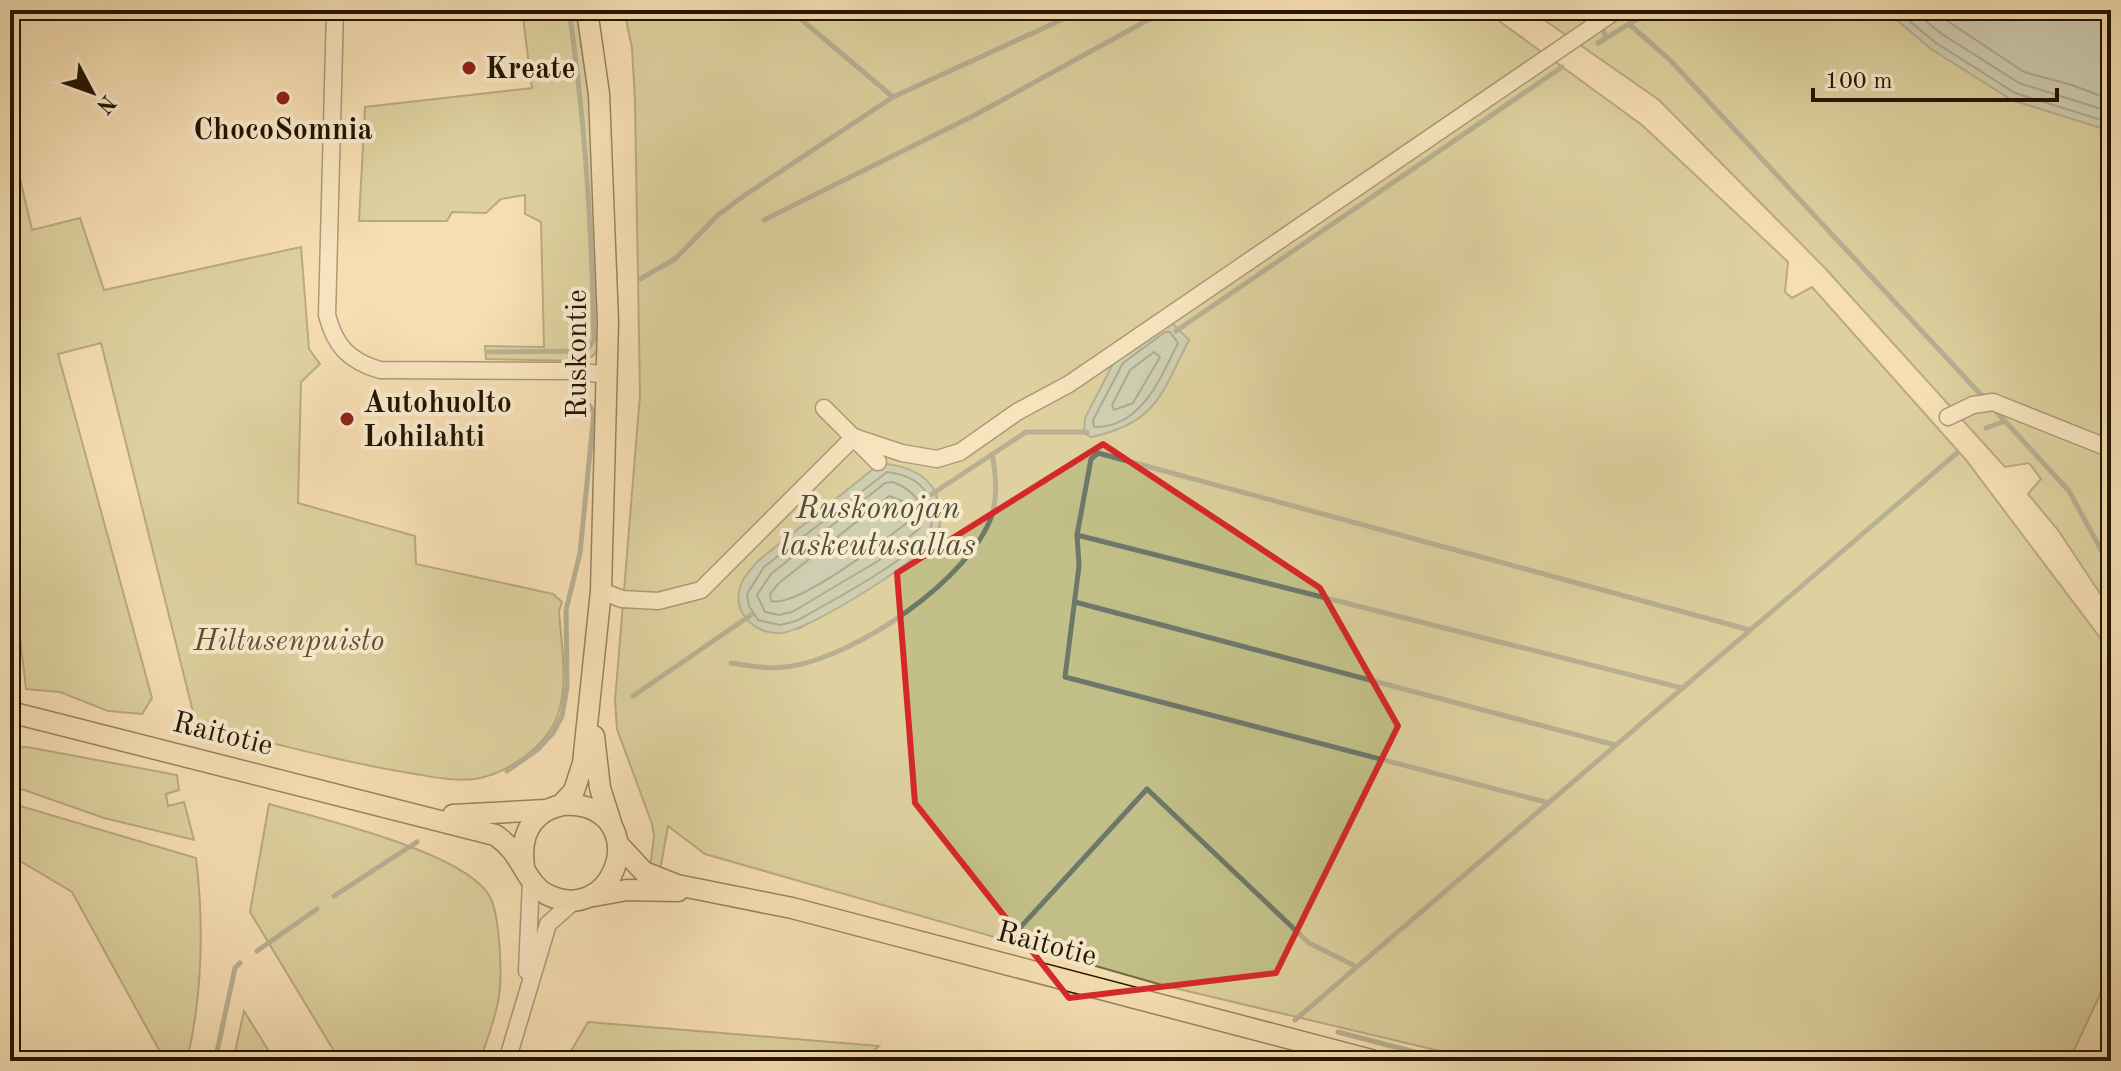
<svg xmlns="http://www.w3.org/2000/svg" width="2121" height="1071" viewBox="0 0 2121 1071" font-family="'Old Standard TT',serif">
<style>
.green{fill:#c2c088;stroke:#736a44;stroke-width:2;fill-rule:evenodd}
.water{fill:#9dbbb1;stroke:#6d786b;stroke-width:2}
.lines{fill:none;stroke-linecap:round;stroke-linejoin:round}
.shore{stroke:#606859;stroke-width:2}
.stream{stroke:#6d786b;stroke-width:5}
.minor-casing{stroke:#58462d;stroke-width:19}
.major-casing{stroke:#241401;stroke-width:23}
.minor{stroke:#f8eacd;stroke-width:16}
.major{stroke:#f5deb2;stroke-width:20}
.marked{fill:none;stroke:#d62828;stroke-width:6;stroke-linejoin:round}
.poi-dot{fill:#8f2418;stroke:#f8eacd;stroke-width:3}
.labels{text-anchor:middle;stroke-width:8;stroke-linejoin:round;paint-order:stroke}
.poi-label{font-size:30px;font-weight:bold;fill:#241401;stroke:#f8eacd;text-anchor:start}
.street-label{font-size:30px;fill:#241401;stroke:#f8eacd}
.park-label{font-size:30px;font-style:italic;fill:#5b5030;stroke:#f8eacd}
.water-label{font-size:32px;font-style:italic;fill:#4e4e3f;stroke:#f8eacd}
</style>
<rect width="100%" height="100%" fill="#f5deb2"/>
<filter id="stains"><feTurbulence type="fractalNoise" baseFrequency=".0025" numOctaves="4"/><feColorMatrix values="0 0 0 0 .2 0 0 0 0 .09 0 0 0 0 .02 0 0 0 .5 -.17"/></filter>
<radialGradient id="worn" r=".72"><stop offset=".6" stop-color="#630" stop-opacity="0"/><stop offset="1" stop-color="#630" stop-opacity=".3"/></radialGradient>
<!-- green -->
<path class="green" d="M522,10H576L590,106L599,347L593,356L579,361L486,359L485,346L544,347L541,222L525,214V195L501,199L486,213L452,212L447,221H359L365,107L532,88Z
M624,10H1484L1642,125L1788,262L1785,292L1792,298L1812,287L1966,460L2101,639L2111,662V812L2103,859L2111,882V971L2069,1061H1482L1162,985L705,854L668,826L660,871L650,868L654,836L652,824L617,729L615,701L640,395L635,101L632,48ZM1189,340C1161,394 1156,423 1091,437L1084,433ZM876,467L936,491L940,525L938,534L889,576L798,629L744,579L758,561Z
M1530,10H1885L2012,100L2111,131V610L2058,530L2028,494L2041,479L2029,463L2005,467L1825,268L1659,100Z
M10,136L32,230L80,218L104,290L301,247L309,349L320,364L301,382L298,503L415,536L416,564L553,594L562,602L559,611C561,644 569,681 558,714C548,745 507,774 475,779C454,782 429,776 409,773C337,761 266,741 196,724L101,343L58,354L152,698L142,714L108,711L60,692L26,689L10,551Z
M27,747L177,775L179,790L166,794L168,806L184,802L194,840L104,818L10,785V748Z
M10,803L196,858C204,925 202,996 187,1061H157L159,1050L72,892L10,855Z
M269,804C317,818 471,853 491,899C500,920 503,980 498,1002C494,1022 486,1042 480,1061H340L250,912Z
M244,1011L275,1061H233Z
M588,1022L879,1046L862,1061H565Z"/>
<!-- water -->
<path class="water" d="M1885,10H2111V131L2012,100L1931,49Z
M1168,319L1189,340C1161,394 1157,423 1091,437L1084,433L1085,418L1116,358Z
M886,464C907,466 933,476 937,500C939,512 942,525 936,536C922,560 808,631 781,633C758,635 735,616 739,592C741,579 750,570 758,561L876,467Z"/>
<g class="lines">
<!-- shore -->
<path class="shore" d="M1896,10L1936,43L2015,93L2111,123
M1912,10L1942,34L2019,83L2111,112
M1931,10L2024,72L2072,85L2111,100
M1165,332H1170L1178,343C1160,379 1141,428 1094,427L1093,420L1123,363Z
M1154,352L1160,357L1133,403L1114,410L1112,405L1130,370Z
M887,472C905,474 926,482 929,502C931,511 934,523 929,532C913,558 825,605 796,621L780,625L758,620L749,606L747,594L764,567Z
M893,482C913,490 930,506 919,529L878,561L792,612L779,615L765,612L757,595L771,574L885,483Z
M889,496L907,503L908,522C885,540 797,608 771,601L770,594L779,583Z"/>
<!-- stream -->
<path class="stream" d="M569,10C585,120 592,229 594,340L583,354
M790,10L893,97
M1596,10L1606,37
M1630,25L1670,60L1984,398
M1598,43L1652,10
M764,220L973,116L1166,10
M640,279L675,259L718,215L745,195L893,97L1083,10
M1176,331L1562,67
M487,352L582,351
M1993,408L2069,491L2111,568
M1986,428L2005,421
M932,494L1026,432H1087
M1077,535L1682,688
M1075,602L1615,745
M731,663C752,666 772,670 792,666C858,655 970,579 992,515C998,495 996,474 992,454
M633,696L751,615
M507,771L537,750L553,733L562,716L567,687L566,610L580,553L594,412L584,398
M1549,803L1065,677L1079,566L1077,535L1091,459L1098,453L1750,630
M334,896L417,842
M1006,943L1147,789L1309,943L1357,967
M257,951L317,909
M1295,1020L1957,453
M1338,1032L1449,1061
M215,1061L235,968L240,963
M1280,1061H1281"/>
<defs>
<path id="minor" d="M335,10L327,315C335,346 349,361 380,370L577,371L607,375
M824,408L878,462
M1948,417L1973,405L1993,402L2111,449
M601,591L622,599L658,601L701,590L854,437L902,453L937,459L960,452L1017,412L1069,384L1617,10
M527,971L531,881
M507,1061L548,924L574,901"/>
<path id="major" d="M10,712L495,835C523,853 524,882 546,894C610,927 649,827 586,807C572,803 557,804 544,812C525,825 521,844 524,866
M594,736L600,788L612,826
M561,805L574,791L583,763L601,591L608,322L599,94L587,10
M453,815L546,810
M618,844L644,872L677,885L792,908L1375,1061
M594,896L627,890L678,891"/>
</defs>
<!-- minor casing -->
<use href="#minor" class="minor-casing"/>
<!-- major casing -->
<use href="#major" class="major-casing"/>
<!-- minor -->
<use href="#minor" class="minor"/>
<!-- major -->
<use href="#major" class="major"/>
</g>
<!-- marked area -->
<path d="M0 0H2121V1071H0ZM1103,444L1320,588L1398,726L1276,973L1069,998L915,803L897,573Z" fill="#f5deb2" fill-opacity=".55" fill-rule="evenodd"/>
<path class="marked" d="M1103,444L1320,588L1398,726L1276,973L1069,998L915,803L897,573Z"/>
<!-- markers -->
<g class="poi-dot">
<circle cx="469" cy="68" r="8"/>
<circle cx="283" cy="98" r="8"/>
<circle cx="347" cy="419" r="8"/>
</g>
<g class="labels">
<!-- poi labels -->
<g class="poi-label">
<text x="485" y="78">Kreate</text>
<text x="283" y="139" text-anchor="middle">ChocoSomnia</text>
<text x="363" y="412">Autohuolto<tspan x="363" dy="34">Lohilahti</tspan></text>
</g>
<!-- street labels -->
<g class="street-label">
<text transform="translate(576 354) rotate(-90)" y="10">Ruskontie</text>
<text transform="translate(223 733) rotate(14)" y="10">Raitotie</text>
<text transform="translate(1047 943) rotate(15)" y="10">Raitotie</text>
</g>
<!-- park labels -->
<g class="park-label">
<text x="289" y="650">Hiltusenpuisto</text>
</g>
<!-- water labels -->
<g class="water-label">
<text x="878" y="518">Ruskonojan<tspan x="878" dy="37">laskeutusallas</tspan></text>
</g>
</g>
<!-- margin -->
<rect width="2121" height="1071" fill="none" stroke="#f5deb2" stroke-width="40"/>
<rect x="12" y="12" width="2097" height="1047" fill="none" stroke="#241401" stroke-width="4"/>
<rect x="20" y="20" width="2081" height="1031" fill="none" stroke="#241401" stroke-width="2"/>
<!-- north arrow -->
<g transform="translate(92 92) rotate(131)" stroke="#f8eacd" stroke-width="6" paint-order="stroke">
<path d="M0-6L14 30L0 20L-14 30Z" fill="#241401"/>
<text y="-12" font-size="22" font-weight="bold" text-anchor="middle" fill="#241401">N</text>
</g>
<!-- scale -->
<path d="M1813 88v12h244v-12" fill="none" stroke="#241401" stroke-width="4"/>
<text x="1825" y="88" font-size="24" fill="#241401" stroke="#f8eacd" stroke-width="6" paint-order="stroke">100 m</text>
<rect width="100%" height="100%" filter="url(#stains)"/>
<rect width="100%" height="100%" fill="url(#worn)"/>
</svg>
